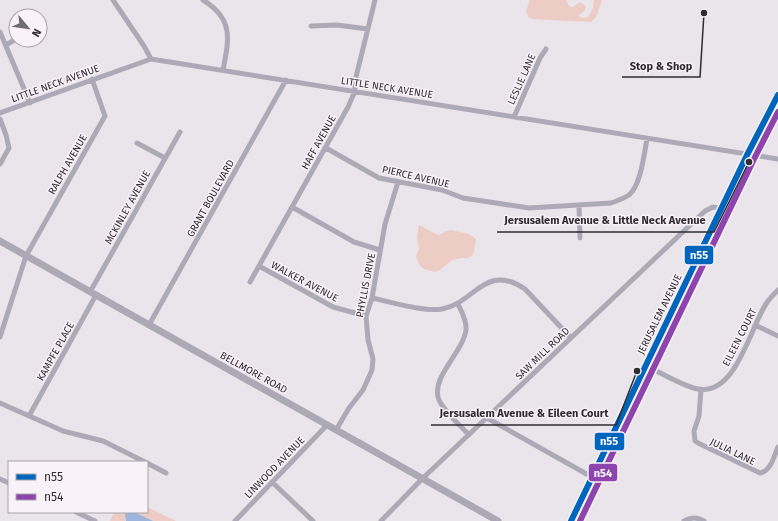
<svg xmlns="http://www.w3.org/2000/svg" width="778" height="521" viewBox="0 0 778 521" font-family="'Fira Sans',sans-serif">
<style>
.green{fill:#edccc6}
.water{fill:#9db5dc}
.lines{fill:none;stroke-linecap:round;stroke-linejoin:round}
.street{stroke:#adaab8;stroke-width:5}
.secondary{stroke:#aca9b7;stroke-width:7}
.primary{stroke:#aeaaba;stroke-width:8}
.bus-1-casing{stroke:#f9f2f9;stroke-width:9}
.bus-2-casing{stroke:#f9f2f9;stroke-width:9}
.bus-1{stroke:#0065bd;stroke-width:6}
.bus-2{stroke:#8e44ad;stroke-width:6}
.labels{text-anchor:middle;stroke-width:3;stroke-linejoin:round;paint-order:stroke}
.street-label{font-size:10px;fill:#2f2c2f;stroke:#f9f2f9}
.leader{fill:none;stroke:#2f2c2f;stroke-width:1.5}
.callout-dot{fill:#2f2c2f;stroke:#f9f2f9;stroke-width:1.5}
.callout-label{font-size:11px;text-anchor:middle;font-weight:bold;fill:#2f2c2f;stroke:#f9f2f9;stroke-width:3;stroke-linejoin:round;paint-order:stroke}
.line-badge{stroke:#f9f2f9;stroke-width:1.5}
.badge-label{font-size:11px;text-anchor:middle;font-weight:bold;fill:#fff}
</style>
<rect width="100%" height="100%" fill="#eae5ea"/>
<!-- green -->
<path class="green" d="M530,0H566L569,6L573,7L580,2L586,6L585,10L578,16L583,18L588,17L593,8L594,0H602L596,17L591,22L532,19L528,17L526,11Z
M419,225L438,235L450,230L469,234L476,239V241L473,255L468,258H461L452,260L440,270L435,272L424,269L420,266L416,257L419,248L417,237Z
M147,507L176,521H110L114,512H147Z"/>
<!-- water -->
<path class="water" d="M126,512L136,513L153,521H126L125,514Z"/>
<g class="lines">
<!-- street -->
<path class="street" d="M113,0L144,46L151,59
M203,0C234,19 229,39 223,70
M40,24L41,23
M311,26L337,25L368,29
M0,32L30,103
M6,45L16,39
M0,113L151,59L778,159
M514,117L540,58L546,49
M0,119L6,135L9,148L0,164
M137,143L165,158
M326,148L379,178L442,190L463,198L529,208L611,203C617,201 623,199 629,195C641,185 644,154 647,139
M579,205L580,238
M292,207L354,242L380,250
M259,266L333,307L366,316
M250,282L348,107L355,91V81L375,0
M90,292L180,132
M372,298C391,302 423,312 442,309C475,303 485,262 525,289L571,338
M458,304C461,311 467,320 466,330C463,352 433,375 438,397C441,409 460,425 469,435
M149,325L286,80
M755,325L778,336
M0,337L26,256L105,116L92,79
M645,365C659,372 685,387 698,389C736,396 750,328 766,304C769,299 774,294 778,290
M701,390L699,416L694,431L695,441L698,443L760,473C771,471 774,456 778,447
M0,403L63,431L103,441L145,462
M29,416L96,295
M487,418L592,477
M336,430L349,408L363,390L372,370L373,359L368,340L366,316L372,298L385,224L398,182
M147,463L166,473
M0,479L9,483
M272,482L313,521
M76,512L95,521
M235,521L327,425
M381,521L423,478L705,211L713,207L721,208
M684,521C692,517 696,517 704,521"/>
<!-- secondary -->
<path class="secondary" d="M0,241L498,521"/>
<!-- primary -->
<path class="primary" d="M571,521L747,155L778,95"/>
<defs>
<path id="bus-1" d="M571,521L747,155L778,95"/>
<path id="bus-2" d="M580,521L754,159L778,112"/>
</defs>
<!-- bus-1 casing -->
<use href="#bus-1" class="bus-1-casing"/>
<!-- bus-2 casing -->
<use href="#bus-2" class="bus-2-casing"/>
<!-- bus-1 -->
<use href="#bus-1" class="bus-1"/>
<!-- bus-2 -->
<use href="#bus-2" class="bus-2"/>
</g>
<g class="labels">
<!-- street labels -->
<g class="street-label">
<text transform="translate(521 79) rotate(-66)" y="4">LESLIE LANE</text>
<text transform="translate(55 83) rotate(-20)" y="4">LITTLE NECK AVENUE</text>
<text transform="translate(387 87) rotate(9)" y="4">LITTLE NECK AVENUE</text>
<text transform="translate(318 142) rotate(-61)" y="4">HAFF AVENUE</text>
<text transform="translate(67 164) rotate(-60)" y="4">RALPH AVENUE</text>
<text transform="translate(416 176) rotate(13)" y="4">PIERCE AVENUE</text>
<text transform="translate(210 198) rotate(-61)" y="4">GRANT BOULEVARD</text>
<text transform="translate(127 207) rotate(-61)" y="4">MCKINLEY AVENUE</text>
<text transform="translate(305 281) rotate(28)" y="4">WALKER AVENUE</text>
<text transform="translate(365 285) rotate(-79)" y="4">PHYLLIS DRIVE</text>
<text transform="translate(659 314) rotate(-64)" y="4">JERUSALEM AVENUE</text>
<text transform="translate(739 337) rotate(-63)" y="4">EILEEN COURT</text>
<text transform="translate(55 351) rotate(-61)" y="4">KAMPFE PLACE</text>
<text transform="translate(542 353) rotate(-44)" y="4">SAW MILL ROAD</text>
<text transform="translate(254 372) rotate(29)" y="4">BELLMORE ROAD</text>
<text transform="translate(733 451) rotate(26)" y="4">JULIA LANE</text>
<text transform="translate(274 467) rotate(-46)" y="4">LINWOOD AVENUE</text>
</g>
</g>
<!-- callouts -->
<path class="leader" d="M704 13L700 77H622M749 162L714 232H497M637 371L616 425H431"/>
<g class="callout-dot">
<circle cx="704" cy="13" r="4"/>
<circle cx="749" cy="162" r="4"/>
<circle cx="637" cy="371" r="4"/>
</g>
<g class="callout-label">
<text x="661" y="70">Stop &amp; Shop</text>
<text x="605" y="224">Jersusalem Avenue &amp; Little Neck Avenue</text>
<text x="524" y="417">Jersusalem Avenue &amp; Eileen Court</text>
</g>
<g class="line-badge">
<rect x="684" y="245" width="30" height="20" rx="4" fill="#0065bd"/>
<rect x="594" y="432" width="31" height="19" rx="4" fill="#0065bd"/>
<rect x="588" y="463" width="30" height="19" rx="4" fill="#8e44ad"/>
</g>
<g class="badge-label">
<text x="699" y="259">n55</text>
<text x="609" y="445">n55</text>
<text x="603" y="477">n54</text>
</g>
<!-- legend -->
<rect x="8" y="461" width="140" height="52" fill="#f9f2f9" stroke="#a8a3a8"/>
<rect x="16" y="474" width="20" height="6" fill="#0065bd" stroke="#a8a3a8"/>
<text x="44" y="481" font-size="12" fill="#2f2c2f">n55</text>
<rect x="16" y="494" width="20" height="6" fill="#8e44ad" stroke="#a8a3a8"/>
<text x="44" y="501" font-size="12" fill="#2f2c2f">n54</text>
<!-- north arrow -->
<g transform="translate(28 28) rotate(119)"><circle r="19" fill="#f9f2f9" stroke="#a8a3a8"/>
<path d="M0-3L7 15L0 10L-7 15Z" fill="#706d70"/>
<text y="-6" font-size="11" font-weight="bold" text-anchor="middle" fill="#2f2c2f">N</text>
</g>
</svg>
